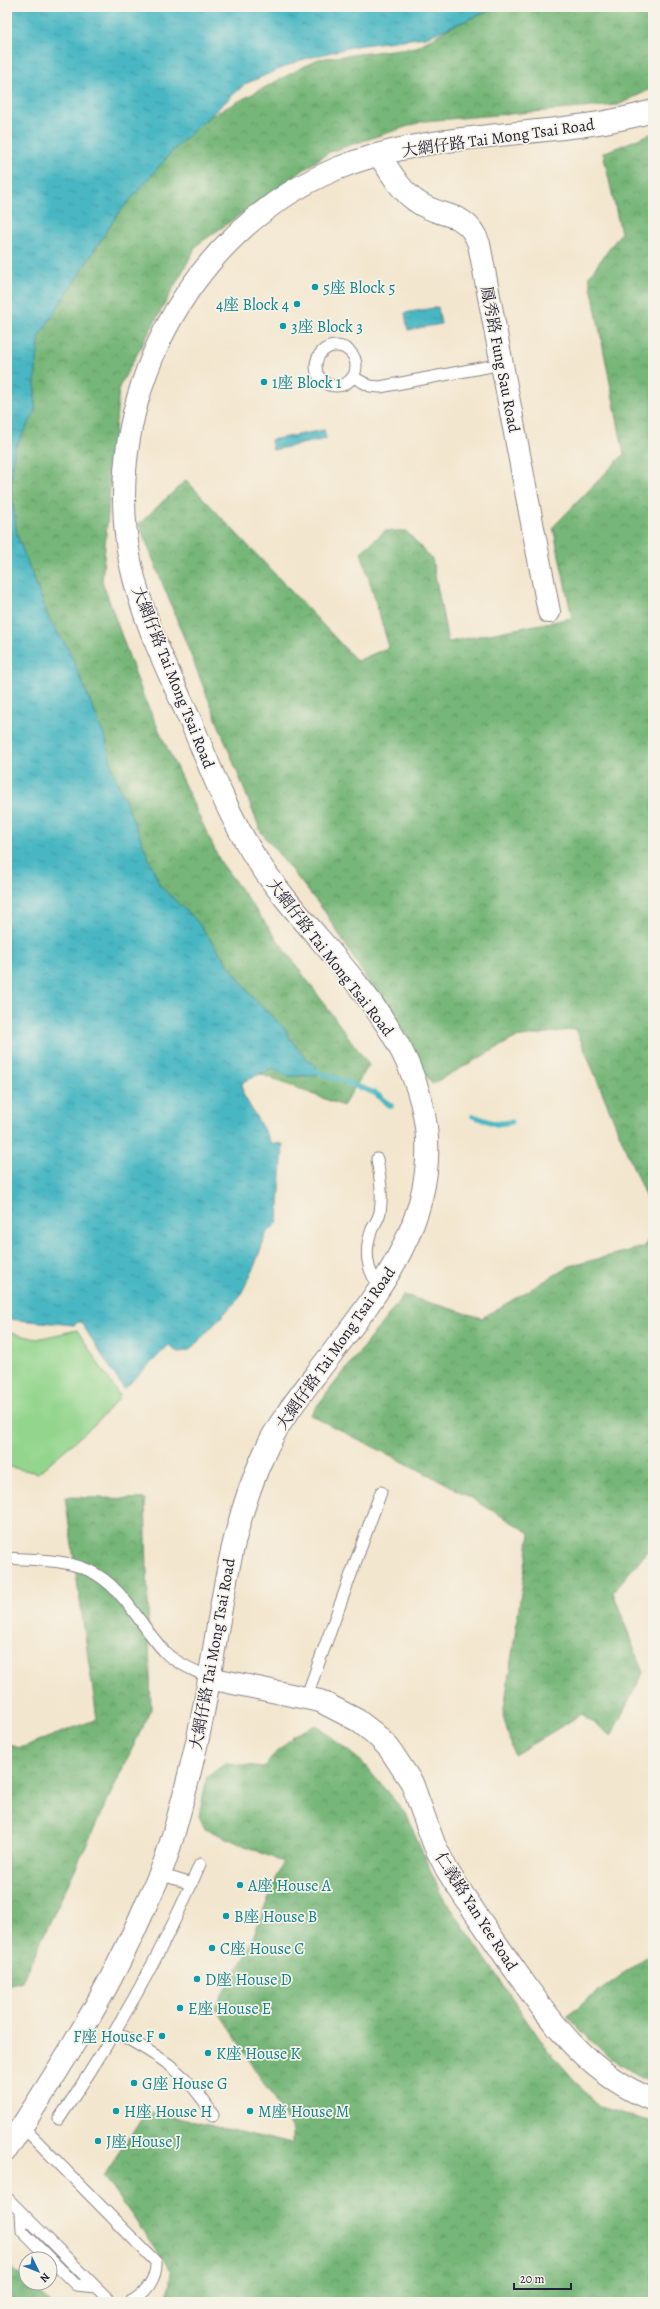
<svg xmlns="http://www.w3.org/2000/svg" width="660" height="2309" viewBox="0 0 660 2309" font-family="Alegreya,'Noto Serif TC',serif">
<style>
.forest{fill:url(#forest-crowns);stroke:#4c6c5a}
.pitch{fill:#93d58d;stroke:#5a7c64}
.water{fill:url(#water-ripples);stroke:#366c7f}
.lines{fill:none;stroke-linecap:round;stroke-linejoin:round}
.stream{stroke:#49b7c3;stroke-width:5.5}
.service-casing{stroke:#8a8484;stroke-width:13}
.minor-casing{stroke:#8a8484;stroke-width:24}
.tertiary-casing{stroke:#8a8484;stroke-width:24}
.service{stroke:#fff;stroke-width:11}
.minor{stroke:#fff;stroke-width:22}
.tertiary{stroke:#fff;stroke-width:22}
.culture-dot{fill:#0f9aa8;stroke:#f7f3e8;stroke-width:1.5}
.labels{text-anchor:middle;stroke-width:3.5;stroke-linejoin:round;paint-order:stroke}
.street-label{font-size:16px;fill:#22223b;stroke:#f7f3e8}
.culture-label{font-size:16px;fill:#0d838f;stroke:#f7f3e8;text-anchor:start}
</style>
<defs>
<pattern id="forest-crowns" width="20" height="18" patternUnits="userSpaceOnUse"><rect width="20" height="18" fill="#76b678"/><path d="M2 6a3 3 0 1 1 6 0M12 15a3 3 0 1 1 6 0" fill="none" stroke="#609464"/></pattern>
<pattern id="water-ripples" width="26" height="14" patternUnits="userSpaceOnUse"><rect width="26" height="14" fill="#49b7c3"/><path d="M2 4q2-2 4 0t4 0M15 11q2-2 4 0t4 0" fill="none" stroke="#3c94a0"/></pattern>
</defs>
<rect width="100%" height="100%" fill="#f7f3e8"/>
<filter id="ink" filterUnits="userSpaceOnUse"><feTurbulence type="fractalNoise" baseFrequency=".025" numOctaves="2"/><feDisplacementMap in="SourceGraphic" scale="8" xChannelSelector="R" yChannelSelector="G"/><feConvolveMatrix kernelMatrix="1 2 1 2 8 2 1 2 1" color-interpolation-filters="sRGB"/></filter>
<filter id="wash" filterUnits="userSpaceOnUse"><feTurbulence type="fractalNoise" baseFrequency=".012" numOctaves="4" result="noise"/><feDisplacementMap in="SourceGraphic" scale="16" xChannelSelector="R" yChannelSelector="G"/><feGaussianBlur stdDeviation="0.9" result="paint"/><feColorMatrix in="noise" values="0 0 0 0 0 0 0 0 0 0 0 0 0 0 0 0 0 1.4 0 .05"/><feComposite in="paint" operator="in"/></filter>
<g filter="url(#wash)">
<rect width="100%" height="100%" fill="#f3e6ce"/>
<!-- forest -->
<path class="forest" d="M485,7H653V88L618,105L424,121L329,152L197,245L119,387L102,581L144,698L220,861L369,1065L343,1106L245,1068L7,597V428L90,176L164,141L318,59L417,47Z
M653,133V1215L576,1029L515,1038L432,1084L325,912L261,832L139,524L186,480L357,661L389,647L361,552L385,531H406L432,559L448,642L572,618L553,527L624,454L589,276L621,233L603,153Z
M653,1231V1550L649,1549L613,1592L643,1673L611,1736L582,1714L514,1755L503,1715L530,1533L449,1485L310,1415L404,1295L482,1318L570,1266L644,1247Z
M65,1497L145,1499L151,1709L22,1981L7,1985V1744L20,1748L97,1719Z
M316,1725L362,1762L405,1813L440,1892L544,2045L597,2106L653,2122V2302L168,2301L171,2271L104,2176L146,2111L293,2144V2130L215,2006L245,1957L283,1862L205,1829L199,1816L207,1777L226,1763L263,1767L293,1736Z
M653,1952V2082C619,2068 591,2043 567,2015Z
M7,2264L26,2280V2283H29L51,2302H7Z"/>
<!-- pitch -->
<path class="pitch" d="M77,1330L120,1397L96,1423L38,1473L10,1467L7,1465V1332L37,1339Z"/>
<!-- water -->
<path class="water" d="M7,7H499L426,37L355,46L301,60L245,84L177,146L117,215L40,335L35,379V412L14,450L11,487L17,535L50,621L69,650L106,740L113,771L160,886L196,920L253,998L282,1026L300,1052L316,1066V1076H287L273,1068C263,1074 252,1076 242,1083L243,1094L271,1143L283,1144L278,1222L266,1234L253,1270L239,1298L189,1351L177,1352L169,1345L124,1389L80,1321L74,1325L7,1319Z
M438,307L441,324L408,330L405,313Z
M324,430L326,439L273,450L271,440Z"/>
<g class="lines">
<!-- stream -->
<path class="stream" d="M316,1071L375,1093L391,1106
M473,1116L496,1124L511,1122"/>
</g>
</g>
<g filter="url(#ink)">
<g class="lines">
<defs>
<path id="service" d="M316 366a20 20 0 1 1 40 0a20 20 0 1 1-40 0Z
M353,377L370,386L380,387L502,364
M377,1159C380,1177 383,1195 380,1212C379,1218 375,1224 372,1229C364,1250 366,1271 381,1288
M7,1558C33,1560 64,1559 88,1570C124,1586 139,1625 165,1652C175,1663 195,1670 209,1678
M306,1698L381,1492
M159,1874L192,1884
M116,2032C160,2057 186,2070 213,2115
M59,2119C114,2038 162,1954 200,1864
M22,2126L156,2262C157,2279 145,2294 130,2302
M7,2198L111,2302
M21,2212L22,2231L76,2285L96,2287"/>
<path id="minor" d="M379,155C390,171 400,190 416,201C441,220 466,208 479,244L549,612
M209,1678L320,1701L357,1720L374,1733L389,1748L412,1783L434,1844L447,1870C467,1902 489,1933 510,1963C551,2021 585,2073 653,2100"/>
<path id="tertiary" d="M7,2149C59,2070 110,1990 147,1902C154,1887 162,1871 167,1855C179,1818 188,1780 197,1742C219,1645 222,1545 264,1454C276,1426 295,1402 313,1378C369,1304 438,1227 426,1127C412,1016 312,945 255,857C230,818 212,773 194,729C170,675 142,620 130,561C100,402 186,232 336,169C437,127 549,141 653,111"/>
</defs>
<!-- service casing -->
<use href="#service" class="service-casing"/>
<!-- minor casing -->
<use href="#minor" class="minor-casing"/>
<!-- tertiary casing -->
<use href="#tertiary" class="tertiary-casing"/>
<!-- service -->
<use href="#service" class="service"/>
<!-- minor -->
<use href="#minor" class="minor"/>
<!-- tertiary -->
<use href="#tertiary" class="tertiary"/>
</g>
</g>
<!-- markers -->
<g class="culture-dot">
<circle cx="315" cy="287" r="4"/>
<circle cx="297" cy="304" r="4"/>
<circle cx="283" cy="326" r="4"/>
<circle cx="264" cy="382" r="4"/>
<circle cx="240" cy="1885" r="4"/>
<circle cx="226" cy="1916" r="4"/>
<circle cx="212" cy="1948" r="4"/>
<circle cx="197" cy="1979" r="4"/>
<circle cx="180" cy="2008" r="4"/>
<circle cx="162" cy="2036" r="4"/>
<circle cx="208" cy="2053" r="4"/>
<circle cx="134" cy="2083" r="4"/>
<circle cx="116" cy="2111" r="4"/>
<circle cx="250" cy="2111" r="4"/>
<circle cx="98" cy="2141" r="4"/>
</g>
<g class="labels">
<!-- street labels -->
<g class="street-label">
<text transform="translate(498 137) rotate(-8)" y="6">大網仔路 Tai Mong Tsai Road</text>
<text transform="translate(501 359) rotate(79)" y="6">鳳秀路 Fung Sau Road</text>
<text transform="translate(174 677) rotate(68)" y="6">大網仔路 Tai Mong Tsai Road</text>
<text transform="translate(331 957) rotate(52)" y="6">大網仔路 Tai Mong Tsai Road</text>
<text transform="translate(335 1348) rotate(-55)" y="6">大網仔路 Tai Mong Tsai Road</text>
<text transform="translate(212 1654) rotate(-80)" y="6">大網仔路 Tai Mong Tsai Road</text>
<text transform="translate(477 1911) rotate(57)" y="6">仁義路 Yan Yee Road</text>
</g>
<!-- culture labels -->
<g class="culture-label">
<text x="323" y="293">5座 Block 5</text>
<text x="289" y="310" text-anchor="end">4座 Block 4</text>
<text x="291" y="332">3座 Block 3</text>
<text x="272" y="388">1座 Block 1</text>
<text x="248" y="1891">A座 House A</text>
<text x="234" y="1922">B座 House B</text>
<text x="220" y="1954">C座 House C</text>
<text x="205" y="1985">D座 House D</text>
<text x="188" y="2014">E座 House E</text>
<text x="154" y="2042" text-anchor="end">F座 House F</text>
<text x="216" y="2059">K座 House K</text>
<text x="142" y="2089">G座 House G</text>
<text x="124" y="2117">H座 House H</text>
<text x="258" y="2117">M座 House M</text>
<text x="106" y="2147">J座 House J</text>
</g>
</g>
<!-- margin -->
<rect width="660" height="2309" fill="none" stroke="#f7f3e8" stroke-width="24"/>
<!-- north arrow -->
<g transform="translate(38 2271) rotate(133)"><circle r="19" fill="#f7f3e8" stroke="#a29fa3"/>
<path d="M0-3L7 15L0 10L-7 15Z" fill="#1f6fb2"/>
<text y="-6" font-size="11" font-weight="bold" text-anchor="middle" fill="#22223b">N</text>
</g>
<!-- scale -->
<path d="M514 2283v6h57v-6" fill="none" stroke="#22223b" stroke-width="2"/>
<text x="520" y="2283" font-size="12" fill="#22223b" stroke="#f7f3e8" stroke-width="3" paint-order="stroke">20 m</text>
</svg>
